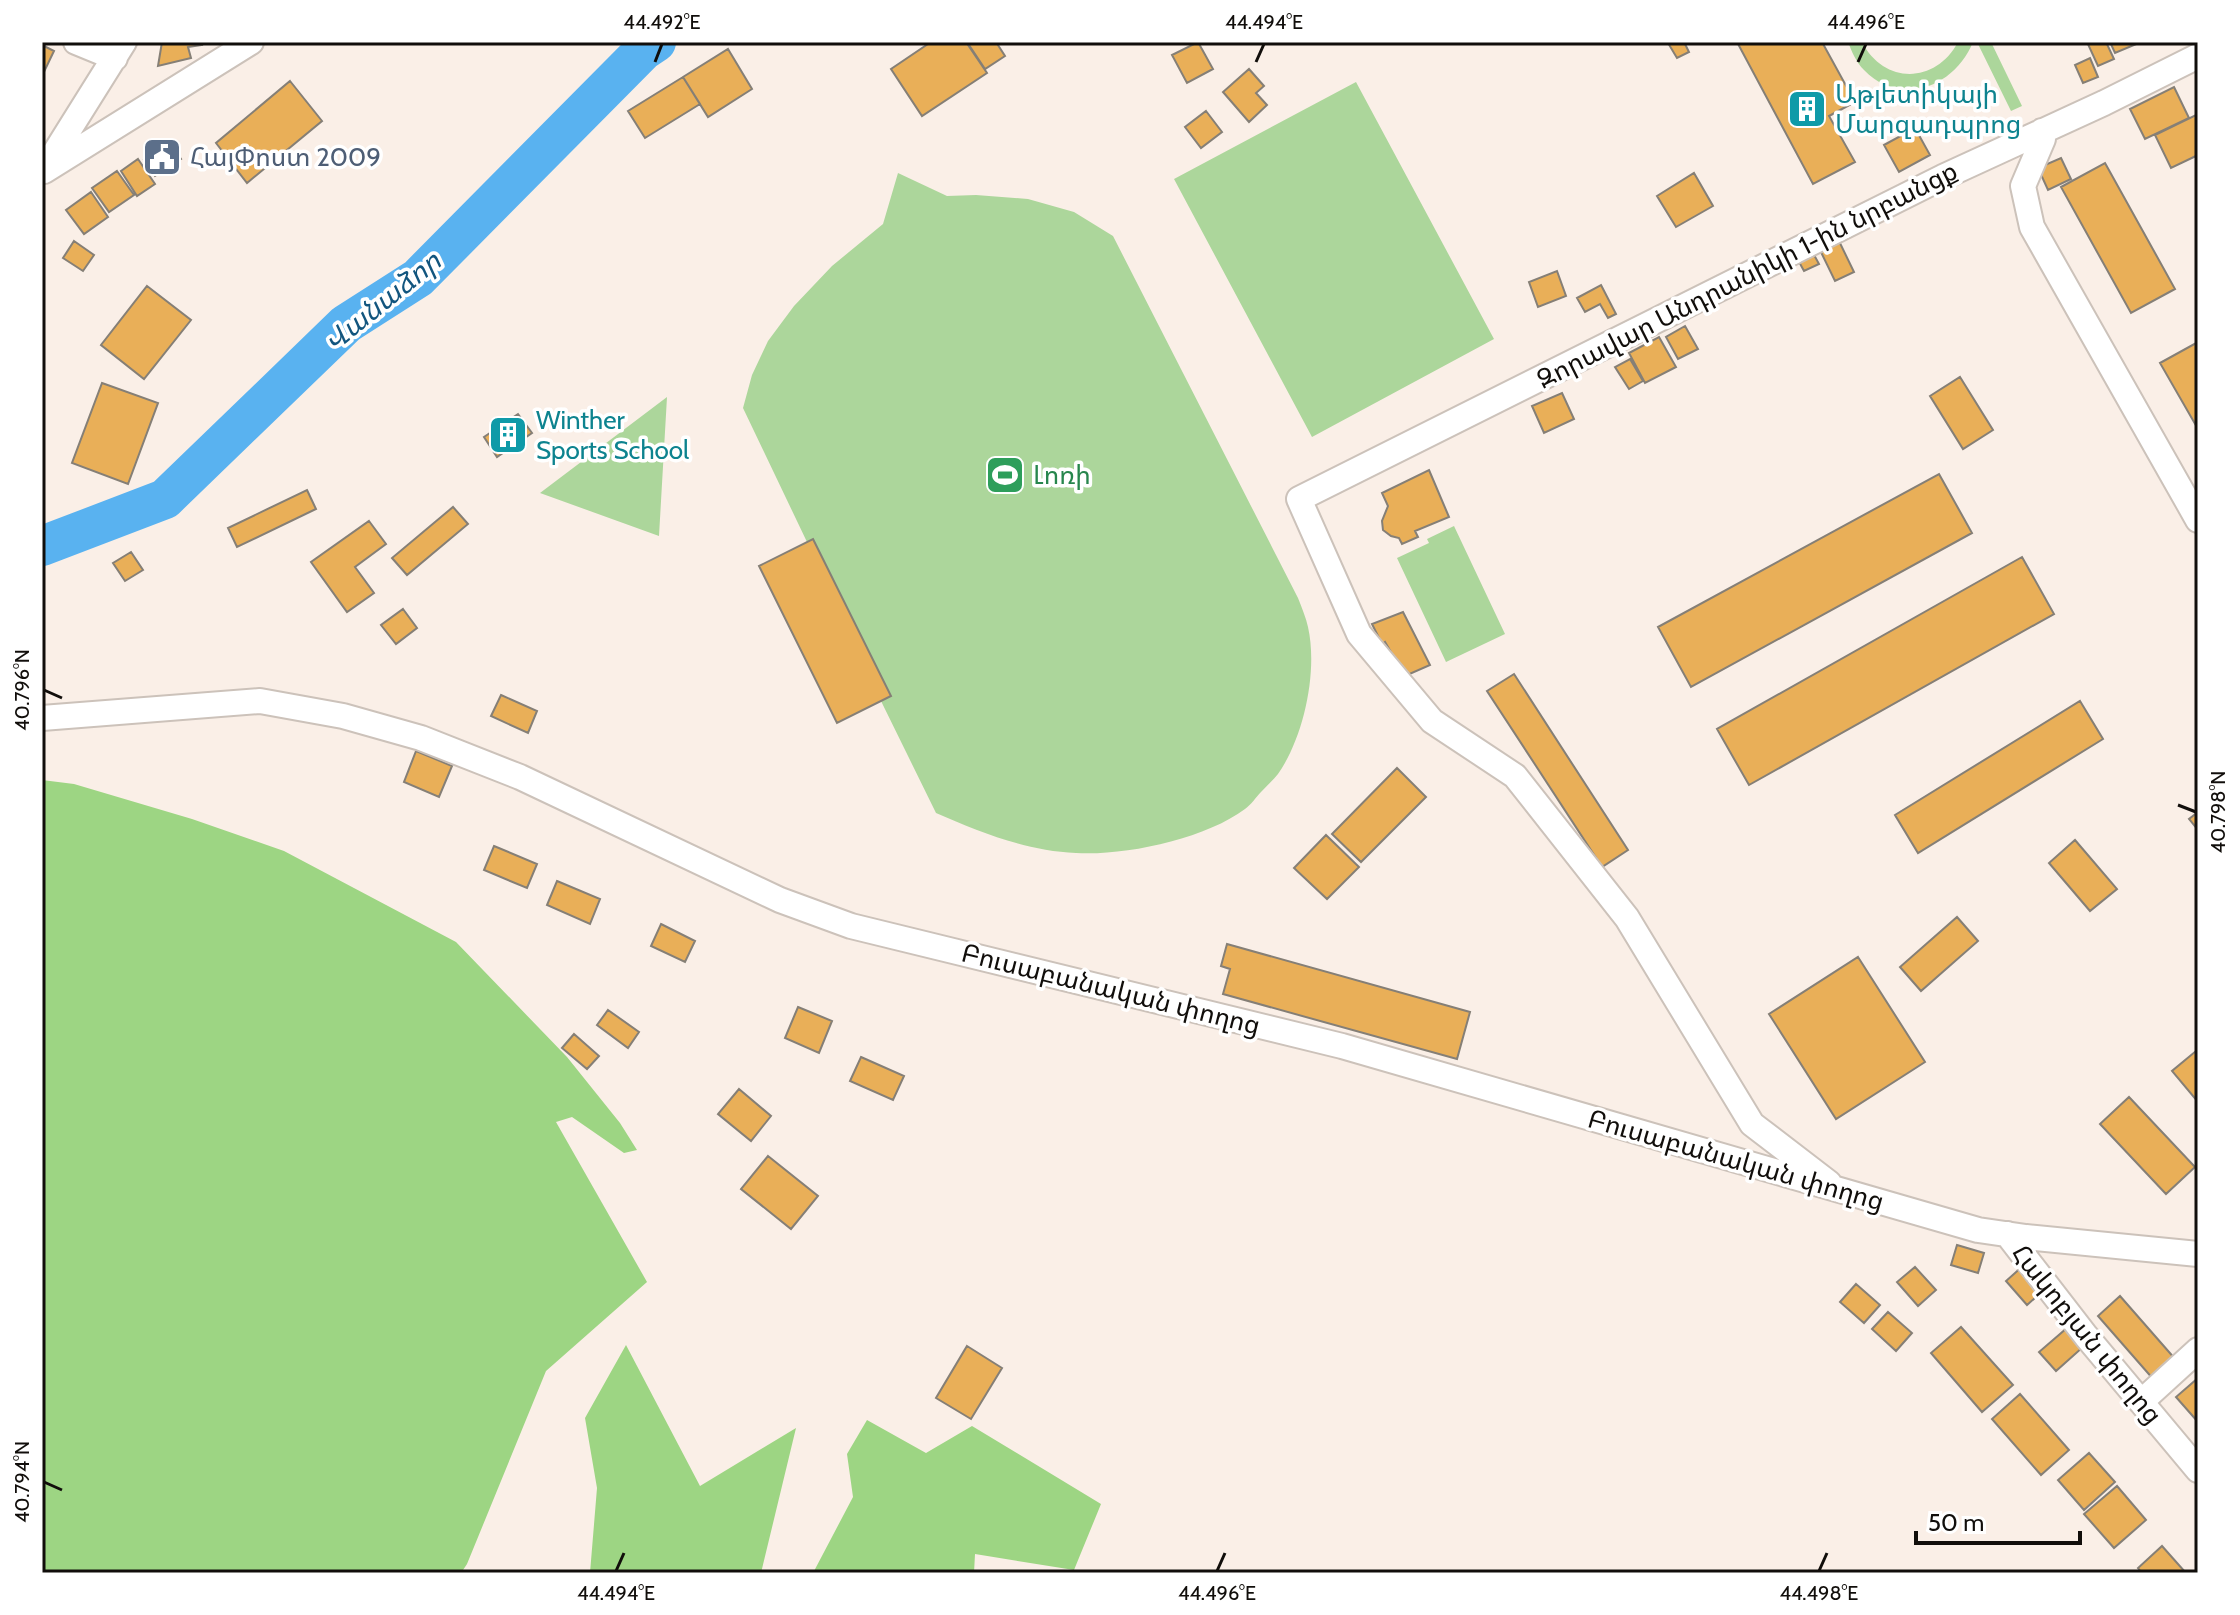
<svg xmlns="http://www.w3.org/2000/svg" width="2240" height="1615" viewBox="0 0 2240 1615" font-family="Cabin,'Noto Sans Armenian',sans-serif">
<style>
.green{fill:#acd69b}
.forest{fill:#9dd583}
.lines{fill:none;stroke-linecap:round;stroke-linejoin:round}
.river{stroke:#59b2f0;stroke-width:40}
.building{fill:#e9af58;stroke:#857f76;stroke-width:2}
.minor-casing{stroke:#ccc2ba;stroke-width:28}
.minor{stroke:#fff;stroke-width:24}
.ticks{fill:none;stroke:#110e0b;stroke-width:3}
.labels{text-anchor:middle;stroke-width:7;stroke-linejoin:round;paint-order:stroke}
.culture-label{font-size:26px;fill:#0d838f;stroke:#fff;text-anchor:start}
.service-label{font-size:26px;fill:#4e5e75;stroke:#fff;text-anchor:start}
.street-label{font-size:26px;fill:#110e0b;stroke:#fff}
.leisure-label{font-size:26px;fill:#27864d;stroke:#fff;text-anchor:start}
.water-label{font-size:28px;font-style:italic;fill:#12557e;stroke:#fff}
.neatline{fill:none;stroke:#110e0b;stroke-width:3}
.ticks-label{font-size:20px;text-anchor:middle;fill:#110e0b}
</style>
<rect width="100%" height="100%" fill="#faefe7"/>
<!-- green -->
<path class="green" d="M1848,42H1862C1884,85 1936,84 1958,42H1973C1955,87 1900,108 1864,70C1856,62 1852,52 1848,42Z
M1977,42H1991L2022,106L2011,111Z
M1356,82L1494,339L1312,437L1174,179Z
M898,173L947,196L976,195L1028,199L1074,212L1113,236L1298,598C1302,608 1306,618 1308,627C1318,671 1304,737 1278,774C1273,780 1267,786 1261,792C1256,797 1251,805 1245,809C1205,839 1125,856 1076,853C1026,851 980,832 936,813L881,701L837,723L759,566L807,542L743,408L752,375L768,341L794,306L832,266L883,224Z
M667,397L659,536L540,493Z
M1454,526L1505,634L1446,662L1397,558L1429,543L1427,539Z"/>
<!-- forest -->
<path class="forest" d="M42,780L74,784L192,819L284,851L456,942L567,1057L620,1123L637,1150L624,1153L572,1117L556,1122L647,1282L546,1371L467,1564L461,1573H42Z
M626,1345L700,1486L796,1428L761,1573H590L597,1488L585,1418Z
M867,1420L926,1453L972,1426L1101,1504L1074,1570L975,1554L974,1573H813L853,1497L847,1454Z"/>
<g class="lines">
<!-- river -->
<path class="river" d="M42,546L165,499L346,324L418,278L644,50L656,42"/>
</g>
<!-- building -->
<path class="building" d="M162,42H201L202,45L188,47L191,58L158,66Z
M931,42H966L987,73L922,116L891,69Z
M967,42H996L1005,56L985,69Z
M1198,42L1213,69L1187,83L1172,55Z
M1684,42L1689,52L1677,58L1668,43Z
M1737,42H1822L1855,102L1829,116L1855,162L1813,184Z
M2087,42H2106L2114,59L2098,66Z
M2110,42H2141L2115,53Z
M42,45L54,51L42,76Z
M728,49L752,89L708,117L683,77Z
M2090,58L2098,77L2083,83L2075,65Z
M1249,69L1264,86L1256,93L1267,105L1249,122L1223,92Z
M683,77L700,104L645,138L628,111Z
M290,81L322,121L247,183L216,143Z
M2174,87L2189,118L2145,139L2130,109Z
M1206,111L1222,132L1201,148L1185,127Z
M2198,114V155L2171,168L2155,135Z
M1915,128L1930,155L1899,172L1884,145Z
M169,142L181,159L155,176L144,160Z
M2061,158L2071,179L2048,190L2038,168Z
M138,159L155,184L137,196L121,171Z
M2105,163L2175,289L2131,313L2061,187Z
M117,171L134,195L109,212L92,188Z
M1694,173L1713,206L1676,227L1657,196Z
M91,192L108,217L84,234L66,210Z
M1838,239L1854,272L1835,281L1819,248Z
M74,241L94,255L83,271L63,258Z
M1813,253L1819,264L1804,271L1798,260Z
M1557,271L1566,296L1538,307L1529,282Z
M1601,285L1616,314L1608,318L1600,304L1585,312L1577,298Z
M147,286L191,320L144,379L101,345Z
M1685,326L1698,349L1678,359L1666,337Z
M1659,337L1676,367L1645,383L1629,353Z
M2198,342V429L2160,363Z
M1630,359L1643,381L1629,389L1615,367Z
M1960,377L1993,430L1963,449L1930,396Z
M102,383L158,403L128,484L72,463Z
M1562,393L1574,419L1544,433L1532,406Z
M518,414L532,433L497,457L484,437Z
M1429,470L1449,517L1415,531L1418,537L1402,544L1399,538L1391,536L1383,530L1382,521L1388,506L1382,493Z
M1939,474L1972,533L1691,687L1658,627Z
M307,490L316,509L237,547L228,528Z
M453,507L468,524L407,575L392,558Z
M369,521L386,544L355,567L374,593L347,612L311,562Z
M813,539L891,696L837,723L759,566Z
M131,552L143,570L125,581L113,563Z
M2022,557L2054,614L1749,785L1717,729Z
M403,609L417,628L396,644L381,625Z
M1403,612L1430,665L1405,676L1385,642L1382,644L1372,624Z
M1514,674L1628,850L1602,867L1487,691Z
M501,695L537,711L528,733L491,716Z
M2080,701L2103,739L1918,853L1895,815Z
M416,751L452,766L439,797L404,782Z
M1397,768L1426,797L1361,862L1332,834Z
M2198,812V830L2189,819Z
M1326,835L1359,867L1327,899L1294,868Z
M2075,840L2117,889L2090,911L2049,863Z
M494,846L537,864L527,888L484,870Z
M557,881L600,899L590,924L547,905Z
M1957,917L1978,941L1921,991L1900,967Z
M661,924L695,941L685,962L651,946Z
M1227,944L1470,1012L1457,1059L1223,994L1230,969L1221,966Z
M1858,957L1925,1062L1836,1119L1769,1014Z
M798,1007L832,1021L819,1053L785,1038Z
M608,1010L639,1032L628,1048L597,1025Z
M574,1034L599,1056L587,1069L562,1048Z
M2196,1051L2198,1053V1102L2172,1071Z
M861,1057L904,1076L893,1100L850,1081Z
M739,1089L771,1116L751,1141L718,1114Z
M2129,1097L2195,1167L2166,1194L2100,1124Z
M768,1156L818,1196L791,1229L741,1189Z
M1957,1245L1984,1253L1978,1273L1951,1265Z
M2024,1265L2045,1289L2027,1305L2006,1281Z
M1915,1267L1936,1290L1918,1306L1897,1282Z
M1856,1284L1880,1305L1864,1323L1840,1302Z
M2120,1296L2176,1360L2154,1380L2098,1316Z
M1888,1312L1912,1333L1896,1351L1872,1329Z
M1961,1327L2013,1385L1982,1412L1931,1353Z
M2067,1328L2083,1347L2056,1371L2039,1352Z
M967,1346L1002,1368L971,1419L936,1398Z
M2198,1378V1422L2176,1397Z
M2020,1394L2069,1450L2041,1475L1992,1419Z
M2089,1453L2115,1482L2084,1510L2058,1480Z
M2117,1486L2146,1520L2114,1548L2084,1514Z
M2162,1546L2186,1573H2142L2138,1568Z"/>
<g class="lines">
<defs>
<path id="minor" d="M76,42L115,58
M2042,131L2043,139L2023,186L2032,227L2198,520
M47,165L124,42
M44,171L251,42
M42,718L260,701L343,716L421,738L520,777L780,900L851,926L1342,1046L1978,1230L2026,1237L2198,1254
M1829,1183L1752,1124L1627,918L1515,776L1432,721L1359,634L1299,499L1943,177L2104,103L2198,56
M2007,1234L2086,1336L2198,1470
M2141,1402L2198,1350"/>
</defs>
<!-- minor casing -->
<use href="#minor" class="minor-casing"/>
<!-- minor -->
<use href="#minor" class="minor"/>
</g>
<!-- ticks -->
<path class="ticks" d="M655,62L662,44M1256,62L1264,44M1858,62L1866,44M44,690L62,698M2178,805L2196,812M44,1482L62,1490M616,1571L624,1553M1217,1571L1225,1553M1819,1571L1827,1553"/>
<!-- icons -->
<defs>
<symbol id="building-square" viewBox="-11 -11 22 22"><rect x="-9" y="-9" width="18" height="18" rx="4" fill="#0f9aa8" stroke="#fff"/><path d="M-4-6H4V6H1V3H-1V6H-4ZM-2.5-4.3h1.7v1.8h-1.7ZM.8-4.3h1.7v1.8H.8ZM-2.5-1h1.7V.8h-1.7ZM.8-1h1.7V.8H.8Z" fill="#fff"/></symbol>
<symbol id="civic-square" viewBox="-11 -11 22 22"><rect x="-9" y="-9" width="18" height="18" rx="4" fill="#5c6f8a" stroke="#fff"/><path d="M-.6-6.5H3V-4.5H.6V-3L4-1V1h2V6H-6V1h2V-1L-.6-3ZM-1.2 2.5V6h2.4V2.5Z" fill="#fff"/></symbol>
<symbol id="stadium-square" viewBox="-11 -11 22 22"><rect x="-9" y="-9" width="18" height="18" rx="4" fill="#2e9e5b" stroke="#fff"/><path d="M0-5a6.5 5 0 1 0 0 10a6.5 5 0 1 0 0-10ZM-3.5-1.8h7v3.6h-7Z" fill="#fff"/></symbol>
</defs>
<g fill-rule="evenodd">
<use href="#building-square" x="1785" y="87" width="44" height="44"/>
<use href="#civic-square" x="140" y="135" width="44" height="44"/>
<use href="#building-square" x="486" y="413" width="44" height="44"/>
<use href="#stadium-square" x="983" y="453" width="44" height="44"/>
</g>
<g class="labels">
<!-- culture labels -->
<g class="culture-label">
<text x="1835" y="103">Աթլետիկայի<tspan x="1835" dy="30">Մարզադպրոց</tspan></text>
<text x="536" y="429">Winther<tspan x="536" dy="30">Sports School</tspan></text>
</g>
<!-- service labels -->
<g class="service-label">
<text x="190" y="166">ՀայՓոստ 2009</text>
</g>
<!-- street labels -->
<g class="street-label">
<text transform="translate(1747 275) rotate(-27)" y="9">Զորավար Անդրանիկի 1-ին նրբանցք</text>
<text transform="translate(1111 989) rotate(14)" y="9">Բուսաբանական փողոց</text>
<text transform="translate(1736 1160) rotate(16)" y="9">Բուսաբանական փողոց</text>
<text transform="translate(2087 1334) rotate(51)" y="9">Հակոբյան փողոց</text>
</g>
<!-- leisure labels -->
<g class="leisure-label">
<text x="1033" y="484">Լոռի</text>
</g>
<!-- water labels -->
<g class="water-label">
<text transform="translate(382 301) rotate(-39)" y="10">Վանաձոր</text>
</g>
</g>
<!-- border -->
<rect width="2240" height="1615" fill="none" stroke="#ffffff" stroke-width="88"/>
<!-- scale -->
<path d="M1916 1531v12h164v-12" fill="none" stroke="#110e0b" stroke-width="4"/>
<text x="1928" y="1531" font-size="24" fill="#110e0b" stroke="#ffffff" stroke-width="6" paint-order="stroke">50 m</text>
<rect x="44" y="44" width="2152" height="1527" class="neatline"/>
<g class="ticks-label">
<text x="662" y="29">44.492°E</text>
<text x="1264" y="29">44.494°E</text>
<text x="1866" y="29">44.496°E</text>
<text transform="translate(22 690) rotate(-90)" y="7">40.796°N</text>
<text transform="translate(2218 812) rotate(-90)" y="7">40.798°N</text>
<text transform="translate(22 1482) rotate(-90)" y="7">40.794°N</text>
<text x="616" y="1600">44.494°E</text>
<text x="1217" y="1600">44.496°E</text>
<text x="1819" y="1600">44.498°E</text>
</g>
</svg>
